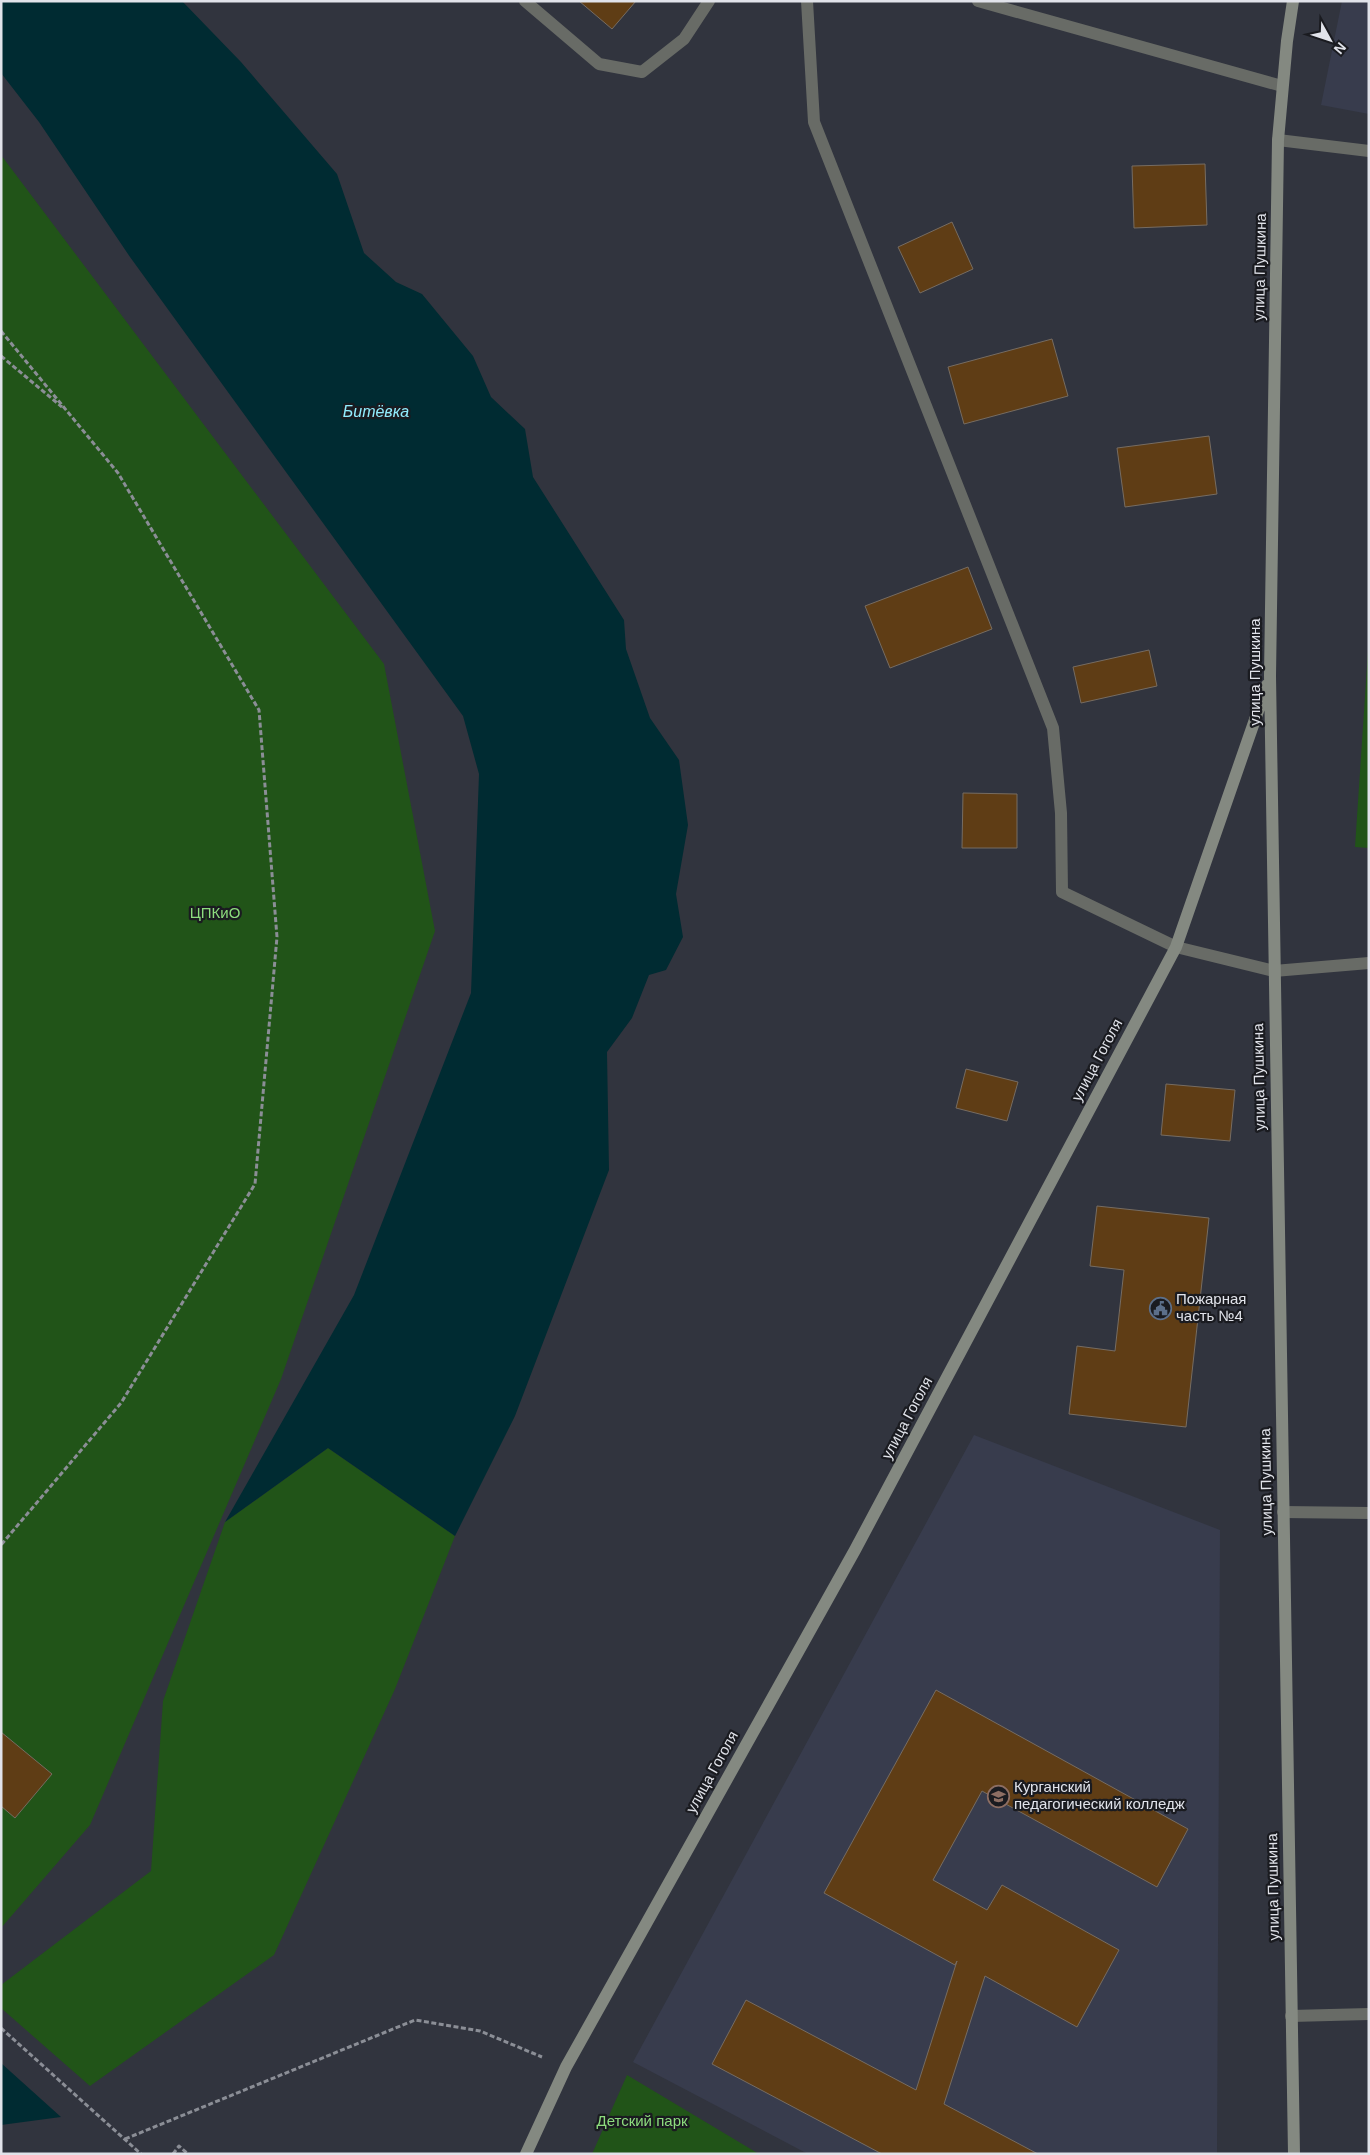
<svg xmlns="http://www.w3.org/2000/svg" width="1370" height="2155" viewBox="0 0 1370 2155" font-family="Arial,sans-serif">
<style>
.built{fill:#383c4d}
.green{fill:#215418}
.water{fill:#002b32}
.building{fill:#5f3d15;stroke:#766c62}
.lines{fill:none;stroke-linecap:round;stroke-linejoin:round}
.path{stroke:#8b8e96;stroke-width:3;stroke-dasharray:5 2.5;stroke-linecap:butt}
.lane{stroke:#686b66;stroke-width:12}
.secondary{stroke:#848981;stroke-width:12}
.labels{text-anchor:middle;stroke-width:4.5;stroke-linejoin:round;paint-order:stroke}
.street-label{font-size:15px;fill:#e1e3ea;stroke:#1a1b20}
.park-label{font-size:15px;fill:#8ddd7e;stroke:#1a1b20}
.poi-label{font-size:15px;fill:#e1e3ea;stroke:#1a1b20;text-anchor:start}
.water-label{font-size:16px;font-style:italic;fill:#91ecfd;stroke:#1a1b20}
</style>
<rect width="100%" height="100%" fill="#31343e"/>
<!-- built -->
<path class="built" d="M1342,1H1369V114L1321,105Z
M974,1435L1220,1530L1217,2154H808L633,2062Z"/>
<!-- green -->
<path class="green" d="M1,155L384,664L435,931L281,1379L90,1825L1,1928Z
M1369,636V848L1355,847Z
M328,1448L455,1536L395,1689L274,1955L90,2086L1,2008V1985L151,1871L163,1701L225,1522Z
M627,2075L759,2154H592Z"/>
<!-- water -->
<path class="water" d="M1,1H182L241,62L337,174L364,253L396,282L422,294L473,356L491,397L525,429L533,477L624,620L626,649L650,718L679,760L688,825L676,894L683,937L666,970L649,975L632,1018L607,1052L609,1170L515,1416L455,1536L328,1448L225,1522L354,1295L471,993L479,774L463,716L130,257L39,122L1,73Z
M1,2063L61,2117L1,2125Z"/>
<!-- building -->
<path class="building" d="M579,1H636L612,29Z
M1205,164L1207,225L1134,228L1132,166Z
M952,222L973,269L920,293L898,247Z
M1052,339L1068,396L964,424L948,367Z
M1209,436L1217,494L1125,507L1117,448Z
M968,567L992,629L890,668L865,606Z
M1149,650L1157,686L1081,703L1073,667Z
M963,793L1017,794V848H962Z
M966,1069L1018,1082L1007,1121L956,1108Z
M1166,1084L1235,1090L1230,1141L1161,1135Z
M1097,1206L1209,1218L1186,1427L1069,1414L1077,1346L1115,1351L1124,1270L1090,1266Z
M936,1690L1188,1829L1157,1887L982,1791L933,1880L987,1910L1002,1885L1119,1950L1077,2027L985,1976L944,2104L1038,2154H882L712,2064L746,2000L916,2090L957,1961L955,1965L824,1893Z
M1,1732L52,1774L15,1818L1,1806Z"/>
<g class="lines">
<!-- path -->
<path class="path" d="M1,331L118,473L259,710L277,937L255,1184L121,1403L1,1545
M1,356L62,407
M1,2028L141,2154
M125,2139L415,2020L480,2031L542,2057
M173,2154L179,2146L188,2154"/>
<!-- lane -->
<path class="lane" d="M525,1L599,64L642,72L684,39L709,1
M807,1L814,122L1053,728L1061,813L1062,892L1176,947L1274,971L1369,963
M978,1L1282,86
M1278,140L1369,151
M1283,1512L1369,1513
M1291,2016L1369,2014"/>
<!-- secondary -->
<path class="secondary" d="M1293,1L1287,41L1278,140L1270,676L1294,2154
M526,2154L566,2067L855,1550L1176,947L1267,685"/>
</g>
<!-- icons -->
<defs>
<symbol id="civic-ring" viewBox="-11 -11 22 22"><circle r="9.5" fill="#1a1b20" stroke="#5c6f8a" stroke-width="1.5"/><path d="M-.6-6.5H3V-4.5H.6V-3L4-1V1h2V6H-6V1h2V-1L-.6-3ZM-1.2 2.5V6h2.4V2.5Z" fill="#5c6f8a"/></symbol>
<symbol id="university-ring" viewBox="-11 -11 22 22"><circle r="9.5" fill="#1a1b20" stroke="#8d6e63" stroke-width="1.5"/><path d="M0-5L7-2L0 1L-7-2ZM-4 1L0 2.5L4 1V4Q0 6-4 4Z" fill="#8d6e63"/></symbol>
</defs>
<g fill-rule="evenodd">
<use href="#civic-ring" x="1148" y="1296" width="25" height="25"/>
<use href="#university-ring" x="986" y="1784" width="25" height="25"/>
</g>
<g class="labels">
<!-- street labels -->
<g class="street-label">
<text transform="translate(1260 267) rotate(-89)" y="5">улица Пушкина</text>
<text transform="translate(1255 672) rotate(-90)" y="5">улица Пушкина</text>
<text transform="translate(1097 1060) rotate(-62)" y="5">улица Гоголя</text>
<text transform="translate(1259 1077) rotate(-91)" y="5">улица Пушкина</text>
<text transform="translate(907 1418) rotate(-62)" y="5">улица Гоголя</text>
<text transform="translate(1266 1482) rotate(-91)" y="5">улица Пушкина</text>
<text transform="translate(712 1772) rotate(-61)" y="5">улица Гоголя</text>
<text transform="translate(1273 1887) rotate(-91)" y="5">улица Пушкина</text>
</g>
<!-- park labels -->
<g class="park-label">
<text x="215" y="918">ЦПКиО</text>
<text x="642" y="2126">Детский парк</text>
</g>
<!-- poi labels -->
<g class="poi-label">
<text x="1176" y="1304">Пожарная<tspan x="1176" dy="17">часть №4</tspan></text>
<text x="1014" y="1792">Курганский<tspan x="1014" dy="17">педагогический колледж</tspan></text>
</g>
<!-- water labels -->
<g class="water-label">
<text x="376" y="417">Битёвка</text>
</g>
</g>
<!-- border -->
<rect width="1370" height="2155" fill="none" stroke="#e1e3ea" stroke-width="5"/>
<!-- north arrow -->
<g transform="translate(1330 40) rotate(130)" stroke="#1a1b20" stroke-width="4" paint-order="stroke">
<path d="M0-4L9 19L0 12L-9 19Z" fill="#e1e3ea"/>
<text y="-8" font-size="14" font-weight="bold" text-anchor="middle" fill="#e1e3ea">N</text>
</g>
</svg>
